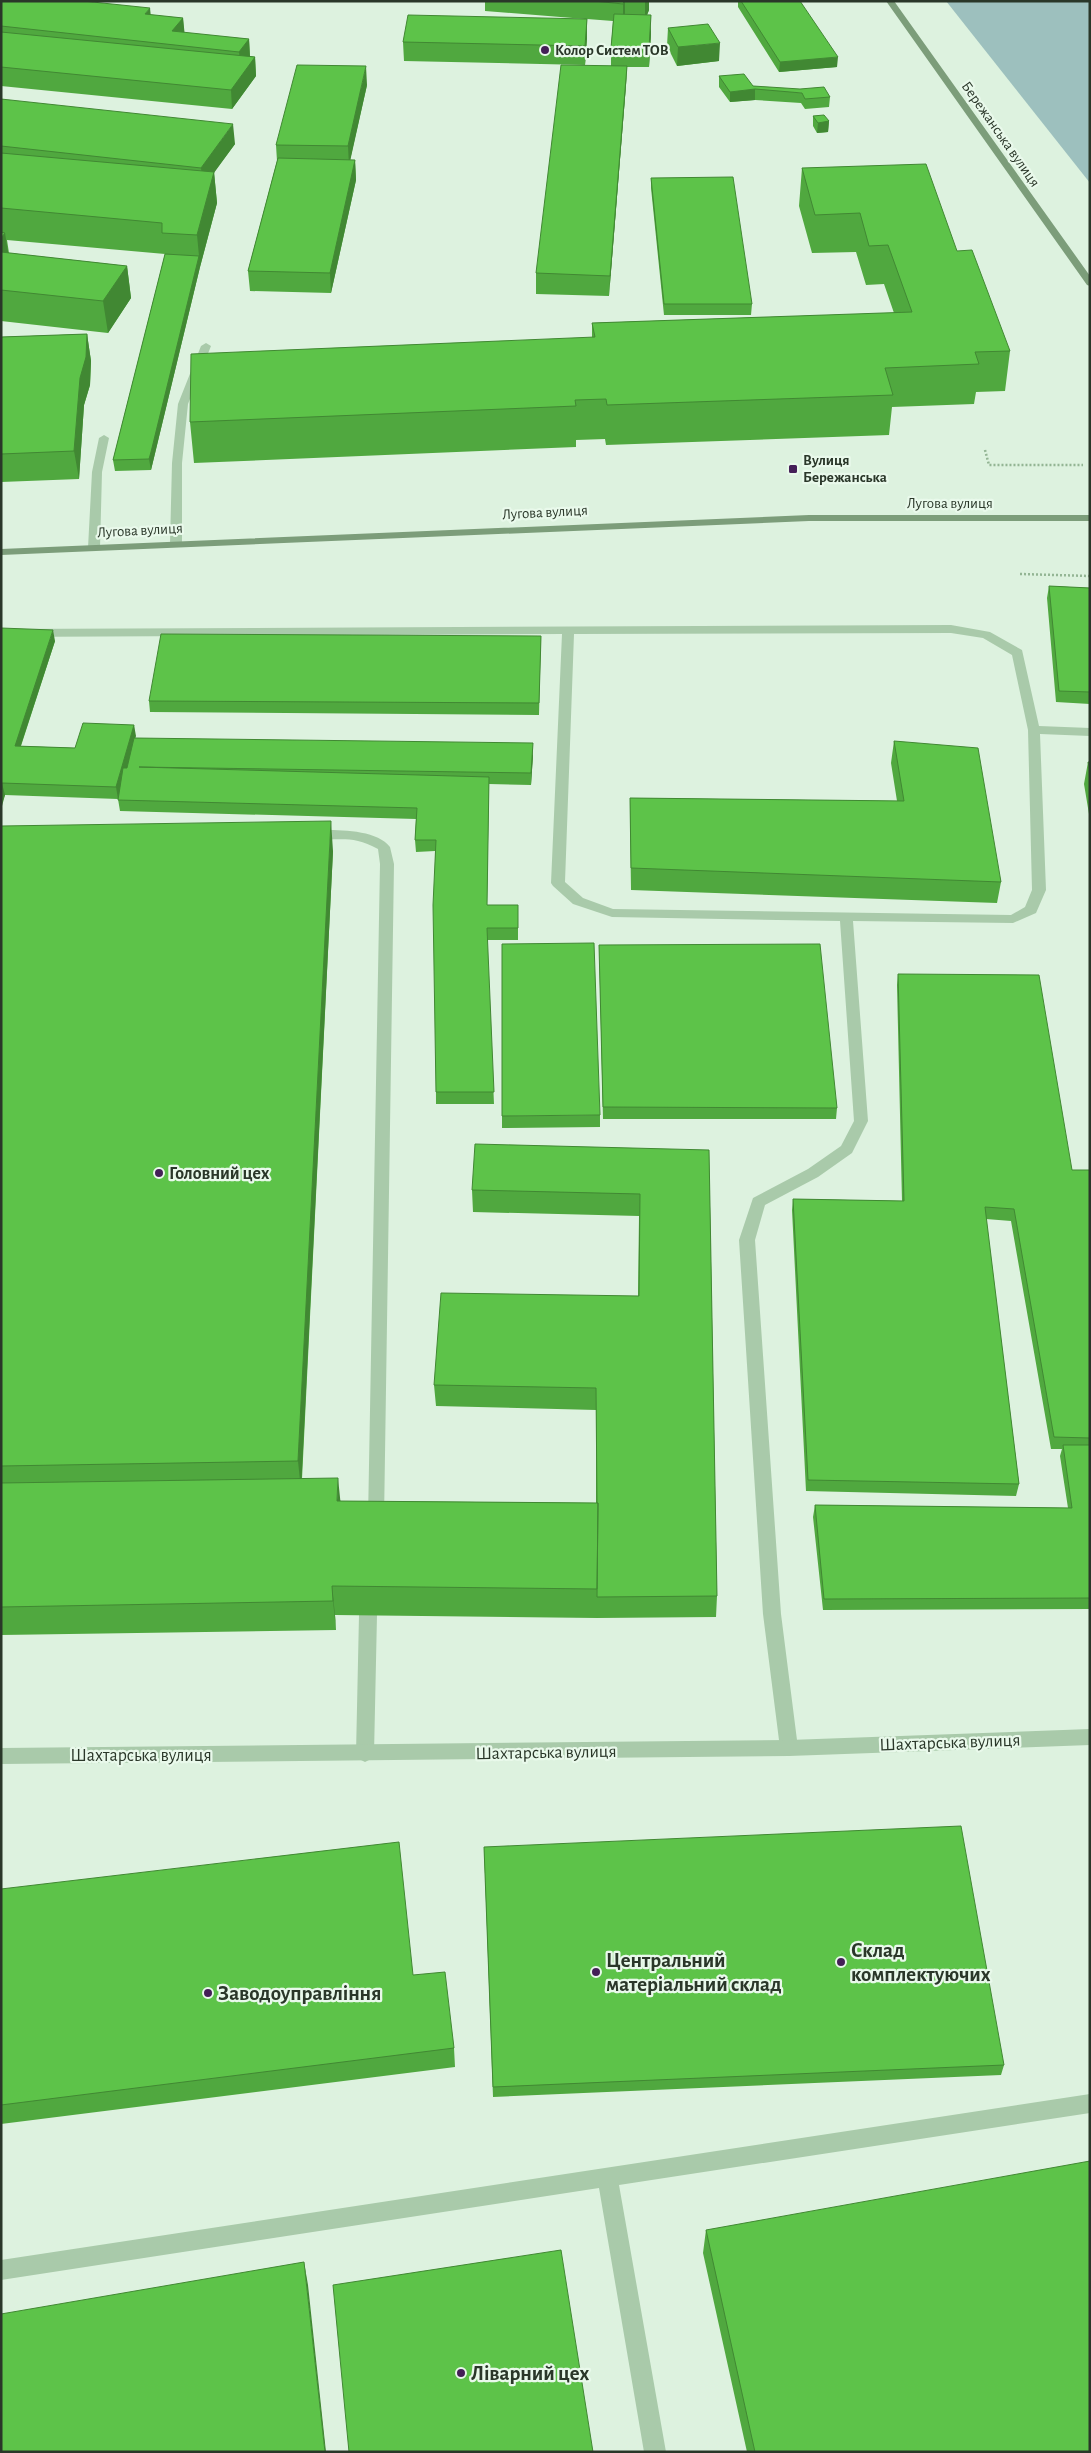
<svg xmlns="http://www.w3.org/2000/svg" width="1091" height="2453" viewBox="0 0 1091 2453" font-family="'Alegreya Sans',sans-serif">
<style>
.green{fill:#9dc0be}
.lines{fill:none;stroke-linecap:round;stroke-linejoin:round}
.path{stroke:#93b594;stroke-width:2.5;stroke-dasharray:2 2;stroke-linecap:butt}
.lane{fill:#a9caaa;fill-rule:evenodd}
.street{fill:#a9caaa;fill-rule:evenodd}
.secondary{fill:#7c9d7a;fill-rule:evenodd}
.wall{fill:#50a83f}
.shaded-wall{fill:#418833}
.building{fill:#5dc349;stroke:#418833}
.poi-dot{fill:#441f57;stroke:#e9f9eb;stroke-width:2}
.labels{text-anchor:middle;stroke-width:4.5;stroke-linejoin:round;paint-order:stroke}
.far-poi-label{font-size:15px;font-weight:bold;fill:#2a3729;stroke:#e9f9eb;text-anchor:start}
.far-street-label{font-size:15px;fill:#2a3729;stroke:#e9f9eb}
.poi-label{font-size:18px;font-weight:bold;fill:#2a3729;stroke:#e9f9eb;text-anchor:start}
.street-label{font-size:18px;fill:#2a3729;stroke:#e9f9eb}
.near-poi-label{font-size:21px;font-weight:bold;fill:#2a3729;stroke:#e9f9eb;text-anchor:start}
</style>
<rect width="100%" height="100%" fill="#ddf2df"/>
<!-- green -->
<path class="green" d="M946,1H1090V183Z"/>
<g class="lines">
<!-- path -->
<path class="path" d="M985,450L989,465H1083
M1020,574L1090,576"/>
<!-- lane -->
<path class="lane" d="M206,343L211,346L188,404L182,463V544L176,547L170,544L172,463L178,404L201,346Z
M104,435L109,438L102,472L100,548L94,551L88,548L92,472L99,438Z
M951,625L990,632L1022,650L1039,726L1090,728V736L1040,734L1046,890L1036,913L1013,923L853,921L868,1121L852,1153L818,1177L765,1205L755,1240L781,1614L798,1748L795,1753L789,1756L783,1753L780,1748L763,1614L739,1240L753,1198L808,1169L841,1146L854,1121L840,921L612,917L573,904L553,886L551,883L562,634L1,637V629ZM951,633L983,638L1012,655L1028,730L1032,890L1025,907L1011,915L613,909L583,898L565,882L574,634Z
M311,830C333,830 376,828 390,847L394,864L384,1520L382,1525L376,1527L370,1525L368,1520L380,864L378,849C348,832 334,844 306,837L305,834L306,831Z
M368,1608L374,1610L377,1615L374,1754L371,1759L365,1762L359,1759L356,1754L359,1615L362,1610Z
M1090,2094V2113L619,2185L666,2452H644L599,2188L1,2280V2260Z"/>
<!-- street -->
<path class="street" d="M1090,1729V1745L789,1756L1,1764V1748L789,1740Z"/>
<!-- secondary -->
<path class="secondary" d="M886,1H894L1090,276V286L1087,285Z
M809,515H1090V521H809L1,555V549Z"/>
</g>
<!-- wall -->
<path class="wall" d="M1,1L183,18L184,33L249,39L250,56L255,57L256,76L232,109L1,86Z
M485,1H649V10L647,15L651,34L649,67H627L626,85L609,296L536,294V273L611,66V48L613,21L587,19V38L585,65L404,61L403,42L585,19L485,11Z
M738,1H800L837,67L779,72L738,7Z
M668,28L719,61L677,66L667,46Z
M719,76L753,86L830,97L829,107L805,109L801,103L755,100L730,102L719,87Z
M367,85L350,160H355L356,180L331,293L250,291L248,271L277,161L276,145Z
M1,99L235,144L214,172L217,203L200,267L151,470L115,471L113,460L165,254L7,240L9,253L127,266L131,298L108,333L1,321Z
M813,116L829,121L828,132L817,133L813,126Z
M802,168L957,251L1010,351L1005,391L976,392L974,404L892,407L889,435L606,445L605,439L576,440V447L194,463L190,422L592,338V323L894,313L884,284L866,285L856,252L812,253L799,206Z
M651,178L752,304L751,315H664L651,188Z
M87,334L91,361L90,385L84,405L79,479L1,482V337Z
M1049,586L1090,588V704L1056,702L1047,598Z
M1,628L55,641L21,746L75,748L134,725L135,738L533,755L531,785L489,784L487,905H518V940H487L494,1104H436L435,851L416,852L415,840L416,819L120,811L118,799L5,795L1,806Z
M541,636L539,715L150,712L149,701Z
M894,741L1001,882L997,903L631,890L630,820V798L897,801L891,763Z
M1088,762H1090V820L1084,784Z
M1,826L333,851L302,1479L341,1501L596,1503V1410L436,1406L434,1385L638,1296L639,1216L473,1212L472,1190L709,1150L717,1596L716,1617L597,1618L335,1615L336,1630L1,1635Z
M599,945L837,1108L836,1119H603Z
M898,974L1072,1170H1090V1609L823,1610L813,1517L815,1505L1068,1508L1060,1456L1062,1449H1051L1011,1221L986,1219L1019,1484L1016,1496L806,1491L792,1210L793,1199L902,1201L897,985Z
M600,1115V1127L502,1128V1116Z
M484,1847L1004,2065L1001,2075L493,2097Z
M1,1889L413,1975L454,2048L455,2067L1,2124Z
M706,2230L1090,2452H747L703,2253Z"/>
<!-- shaded-wall -->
<path class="shaded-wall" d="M624,1H625V18L623,22V4Z
M645,1H649V10L645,20Z
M150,8L152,27L145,14Z
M651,15V34L649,67V48Z
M183,18L185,37L172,31Z
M587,19V38L585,65V46Z
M249,39L250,58L241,70L239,52Z
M720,43L719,61L677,66L678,47Z
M255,57L256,76L232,109L231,90Z
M838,57L837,67L779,72L780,62Z
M366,66L367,85L349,166L348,146Z
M627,66L626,85L609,296L610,276Z
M755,89V100L730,102V92Z
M829,121L828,132L817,133L818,123Z
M233,124L235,144L203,188L201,168Z
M355,160L356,180L331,293L330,273Z
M214,172L217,203L200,267L151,470L149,459L199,256L197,235Z
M5,233L10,264L1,276V238Z
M127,266L131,298L108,333L103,301Z
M87,334L91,361L90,385L84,405L79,479L74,451L80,378Z
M53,630L55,641L17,757L15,746Z
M134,725L136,736L118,799L116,787Z
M533,743V755L531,785V773Z
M2,783L5,795L2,806L1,787Z
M331,821L333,851L301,1490L298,1461Z
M338,1478L341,1507L337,1501Z
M332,1586L335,1615L336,1630L333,1601Z
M304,2262L308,2285L326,2452H325Z"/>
<!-- building -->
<path class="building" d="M1,1H83L150,8L145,14L183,18L172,31L249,39L239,52L1,26Z
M594,1H624L623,4Z
M741,1H800L838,57L780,62Z
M614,14L651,15L649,48H611Z
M408,15L587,19L585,46L403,42Z
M708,24L720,43L678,47L668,28Z
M1,32L255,57L231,90L1,67Z
M297,65L366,66L348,146L276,145Z
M561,65L627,66L610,276L536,273Z
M744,74L753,86L800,89L824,87L830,97L805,99L802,93L755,89L730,92L719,76Z
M1,99L233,124L201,168L1,146Z
M824,115L829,121L818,123L813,116Z
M1,153L214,172L197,235L162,233V223L1,208Z
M278,158L355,160L330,273L248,271Z
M926,164L957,251L972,250L1010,351L975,352L979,364L885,368L893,395L607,405L606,399L575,400L576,406L190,422L191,354L595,337L592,323L912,312L888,245L869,246L860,213L815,215L802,168Z
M733,177L752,304H664L651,178Z
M1,232L5,233L1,238Z
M1,252L127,266L103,301L1,290Z
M165,254L199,256L151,452L149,459L113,460Z
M87,334L86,357L80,378L74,451L1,454V337Z
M1049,586L1090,588V692L1059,691Z
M1,628L53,630L15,746L75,748L83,723L134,725L116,787L2,783L1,787Z
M161,634L541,636L539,703L149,701Z
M134,738L533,743L531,773L139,767L489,777L487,905H518V928H487L494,1092H436L433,905L436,840H415L417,808L118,800L123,768H127Z
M894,741L978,748L1001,882L631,868L630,798L904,801Z
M1088,762H1090V772Z
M331,821L298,1461L1,1466V826Z
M594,943L600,1115L502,1116V944Z
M820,944L837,1108L603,1107L599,945Z
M898,974L1039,975L1072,1170H1090V1438L1054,1437L1014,1209L985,1207L1019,1484L808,1480L793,1199L904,1201Z
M475,1144L709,1150L717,1596L597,1597L598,1503H597L596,1388L434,1385L441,1293L639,1296L640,1194L472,1190Z
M1063,1445H1090V1598L824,1599L815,1505L1072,1508Z
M338,1478L337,1501L598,1503L597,1589L332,1586L333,1601L1,1607V1483Z
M961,1826L1004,2065L493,2087L484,1847Z
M399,1842L413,1975L445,1972L454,2048L1,2105V1889Z
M1090,2161V2452H755L706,2230Z
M561,2250L593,2452H349L333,2285Z
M304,2262L325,2452H1V2314Z"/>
<!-- markers -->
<g class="poi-dot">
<circle cx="545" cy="50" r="5"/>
<rect x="788" y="464" width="10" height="10" rx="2.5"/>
<circle cx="159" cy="1173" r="5"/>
<circle cx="841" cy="1962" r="5"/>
<circle cx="596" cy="1972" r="5"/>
<circle cx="208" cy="1993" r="5"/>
<circle cx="461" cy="2373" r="5"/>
</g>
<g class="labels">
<!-- far-poi labels -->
<g class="far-poi-label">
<text x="555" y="55">Колор Систем ТОВ</text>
<text x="803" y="465">Вулиця<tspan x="803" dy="17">Бережанська</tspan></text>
</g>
<!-- far-street labels -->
<g class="far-street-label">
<text transform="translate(1001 134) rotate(55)" y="5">Бережанська вулиця</text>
<text x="950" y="508">Лугова вулиця</text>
<text transform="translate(545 512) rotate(-3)" y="5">Лугова вулиця</text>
<text transform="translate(140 530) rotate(-3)" y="5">Лугова вулиця</text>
</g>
<!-- poi labels -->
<g class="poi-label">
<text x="169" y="1179">Головний цех</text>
</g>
<!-- street labels -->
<g class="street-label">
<text transform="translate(950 1742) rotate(-2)" y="6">Шахтарська вулиця</text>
<text transform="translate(546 1752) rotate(-1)" y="6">Шахтарська вулиця</text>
<text x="141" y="1761">Шахтарська вулиця</text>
</g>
<!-- near-poi labels -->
<g class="near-poi-label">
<text x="851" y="1957">Склад<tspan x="851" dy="24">комплектуючих</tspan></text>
<text x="606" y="1967">Центральний<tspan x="606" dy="24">матеріальний склад</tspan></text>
<text x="218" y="2000">Заводоуправління</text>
<text x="471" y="2380">Ліварний цех</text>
</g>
</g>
<!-- border -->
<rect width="1091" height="2453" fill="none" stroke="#2a3729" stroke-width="5"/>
</svg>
